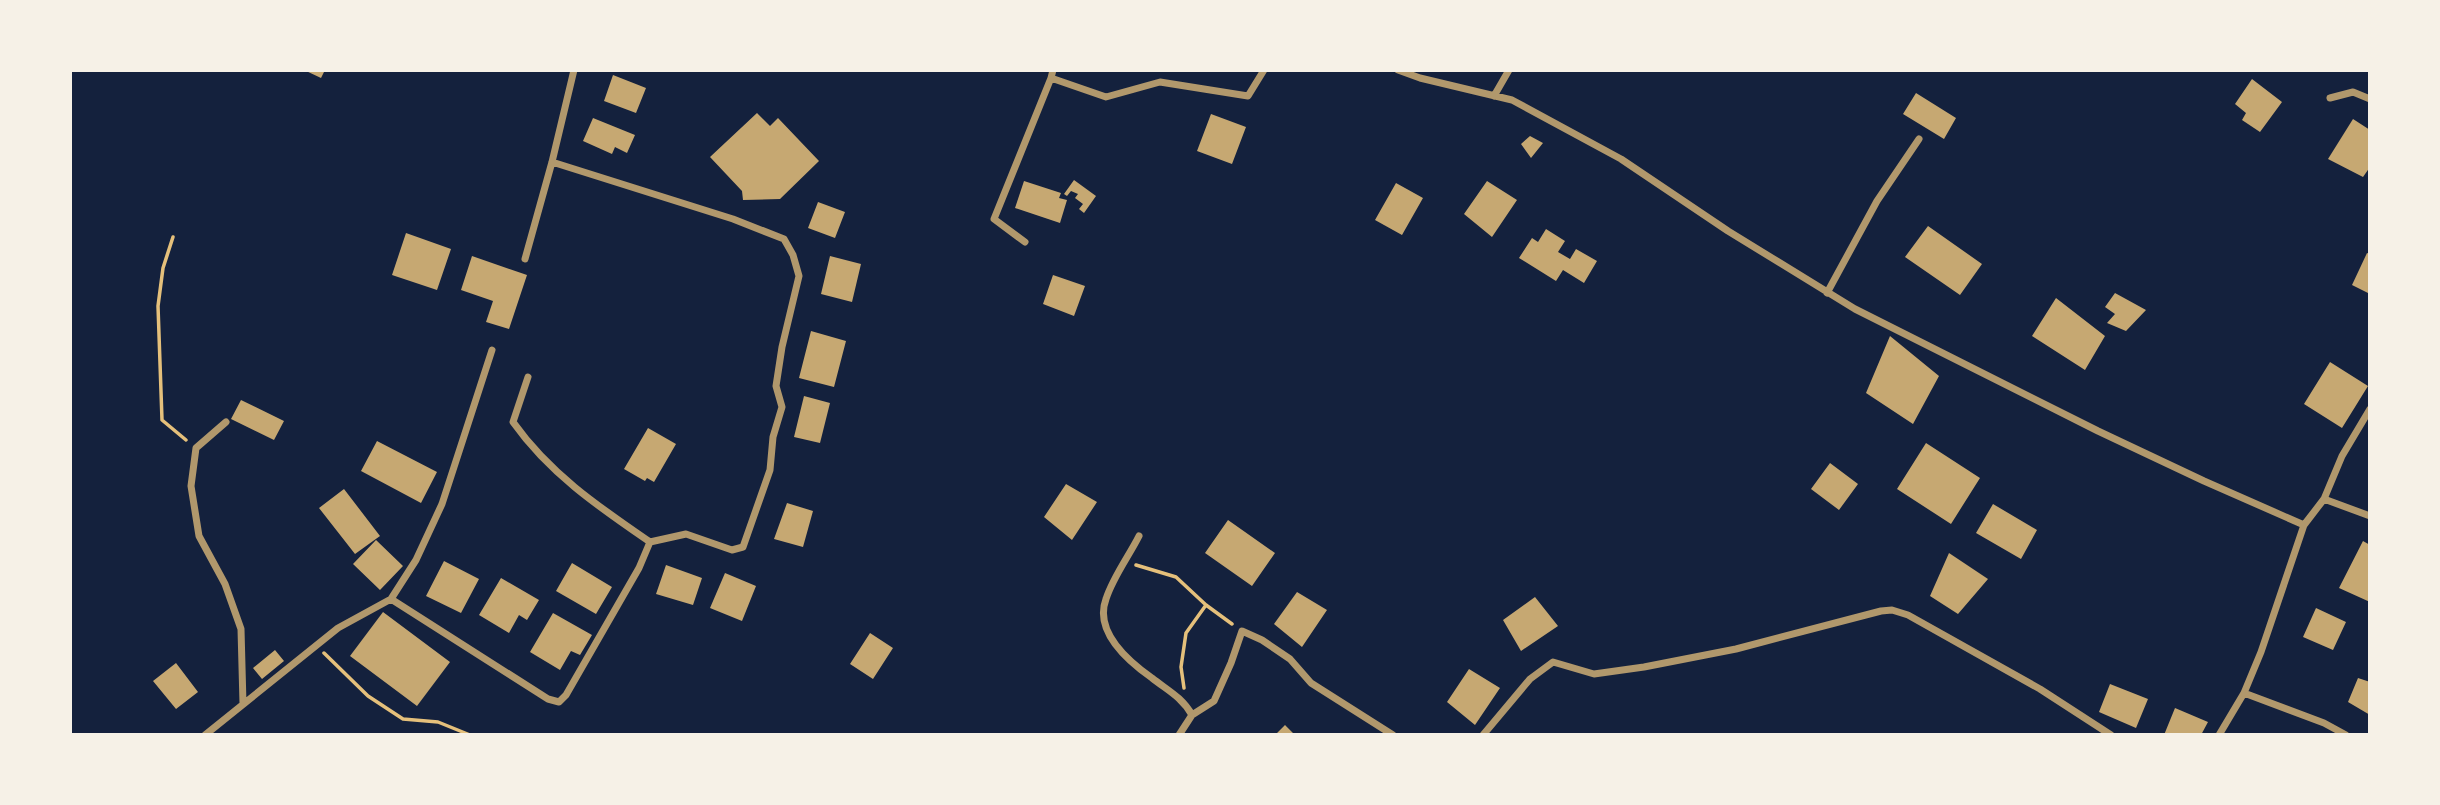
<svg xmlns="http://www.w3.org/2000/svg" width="2440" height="805" viewBox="0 0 2440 805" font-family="'Asap Condensed',sans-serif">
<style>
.building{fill:#c6a872}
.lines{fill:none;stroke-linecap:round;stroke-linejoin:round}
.path{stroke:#e5c07b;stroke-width:3.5}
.minor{stroke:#b1986c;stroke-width:7}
</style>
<rect width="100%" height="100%" fill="#14213d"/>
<!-- building -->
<path class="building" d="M304,70H325L321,78Z
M613,75L646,88L636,113L604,101Z
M2252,79L2282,102L2260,132L2242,120L2246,113L2235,104Z
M1916,93L1956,118L1944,139L1903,114Z
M757,113L770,126L778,118L819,161L780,199L743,200L742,191L710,157Z
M1211,114L1246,127L1232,164L1197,151Z
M593,118L635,135L627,153L615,147L612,154L583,141Z
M2353,119L2370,130V167L2363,177L2328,159Z
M1530,136L1543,143L1531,158L1521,144Z
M1074,180L1096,196L1084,213L1079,209L1083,204L1075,198L1078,194L1071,191L1067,196L1064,194Z
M1024,181L1061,193L1059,198L1067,200L1060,223L1015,208Z
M1487,181L1517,200L1492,237L1464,214Z
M1396,183L1423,198L1402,235L1375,220Z
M818,202L845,212L835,238L808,228Z
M1928,226L1982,264L1960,295L1905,257Z
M1546,229L1565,241L1558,252L1570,259L1576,249L1597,261L1584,283L1563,270L1556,281L1519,258L1532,238L1538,242Z
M406,233L451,249L437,290L392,275Z
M2367,253L2370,254V294L2352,285Z
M472,256L527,275L509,329L486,322L493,301L461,290Z
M830,256L861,264L852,302L821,294Z
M1053,275L1085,286L1074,316L1043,304Z
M2115,293L2146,310L2126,331L2107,323L2115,314L2105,307Z
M2056,298L2105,336L2085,370L2032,336Z
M811,331L846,341L834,387L799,378Z
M1890,336L1939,376L1913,424L1866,393Z
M2330,362L2368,386L2342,428L2304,404Z
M804,396L830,403L820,443L794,437Z
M241,400L284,421L274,440L231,419Z
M648,428L676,444L654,482L647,478L645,481L624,469Z
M377,441L437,472L421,503L361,471Z
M1926,443L1980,478L1951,524L1897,489Z
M1830,463L1858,484L1839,510L1811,489Z
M1066,484L1097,502L1072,540L1044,517Z
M344,489L380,536L355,554L319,508Z
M787,503L813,511L803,547L774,539Z
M1993,504L2037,530L2021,559L1976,533Z
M1228,520L1275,553L1252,586L1205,553Z
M376,540L403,566L380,590L353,564Z
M2363,541L2370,545V602L2339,588Z
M1949,553L1988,579L1958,614L1930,596Z
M444,561L479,579L461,613L426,596Z
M572,563L612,587L596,614L556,591Z
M666,565L702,578L693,605L656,594Z
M725,573L756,586L742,621L710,608Z
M501,578L539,600L527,620L519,615L509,633L479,615Z
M1297,592L1327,610L1302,647L1274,624Z
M1535,597L1558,626L1521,651L1503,620Z
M2316,608L2346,622L2333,650L2303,637Z
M383,612L450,662L417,706L350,656Z
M553,613L592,635L580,655L571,651L560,670L530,652Z
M870,633L893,648L873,679L850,664Z
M275,650L284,661L262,679L253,668Z
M176,663L198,692L176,709L153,681Z
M1469,669L1500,688L1475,725L1447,702Z
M2358,678L2370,682V715L2348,702Z
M2110,684L2148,699L2136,728L2099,712Z
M2175,708L2208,722L2201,735H2164Z
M1285,725L1295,735H1275Z"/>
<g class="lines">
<!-- path -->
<path class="path" d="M173,237L163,268L158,306L162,420L186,440
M1136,565L1176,577L1206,605L1232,624
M324,653L368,696L403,719L438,722L470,735
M1184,688L1181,667L1186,633L1206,605"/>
<!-- minor -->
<path class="minor" d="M1053,70L1051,78L1106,97L1160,82L1248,96L1264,70
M1398,70L1420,78L1512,100L1621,159L1728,231L1855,309L2098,431L2204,481L2304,525
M1494,96L1509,70
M2330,98L2353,92L2370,99
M1025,242L994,219L1051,78
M525,259L552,162L574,70
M1827,293L1877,201L1919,139
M528,377L513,422C550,474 599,507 650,542
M226,422L196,448L191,486L199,536L225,584L241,629L243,704
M2324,499L2370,516
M1139,536C1129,556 1113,577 1106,599C1094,631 1128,661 1152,678C1167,690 1182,697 1192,715L1179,735
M391,599L548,699L559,702L566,695L639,568L650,542L686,534L732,550L743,547L770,470L773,437L782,407L776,386L782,347L799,276L793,255L784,239L733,219L552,162
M2244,693L2324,723L2346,735
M1192,715L1214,701L1231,663L1242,631L1262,640L1290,659L1311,683L1393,735
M205,735L338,628L391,599L416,560L442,504L492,350
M1483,735L1530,679L1553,662L1594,674L1644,667L1736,649L1881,611L1892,610L1908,615L2040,689L2111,735
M2219,735L2244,693L2261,652L2304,525L2324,499L2342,456L2370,409"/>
</g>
<!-- border -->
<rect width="2440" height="805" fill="none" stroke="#f6f1e7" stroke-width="144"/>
</svg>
